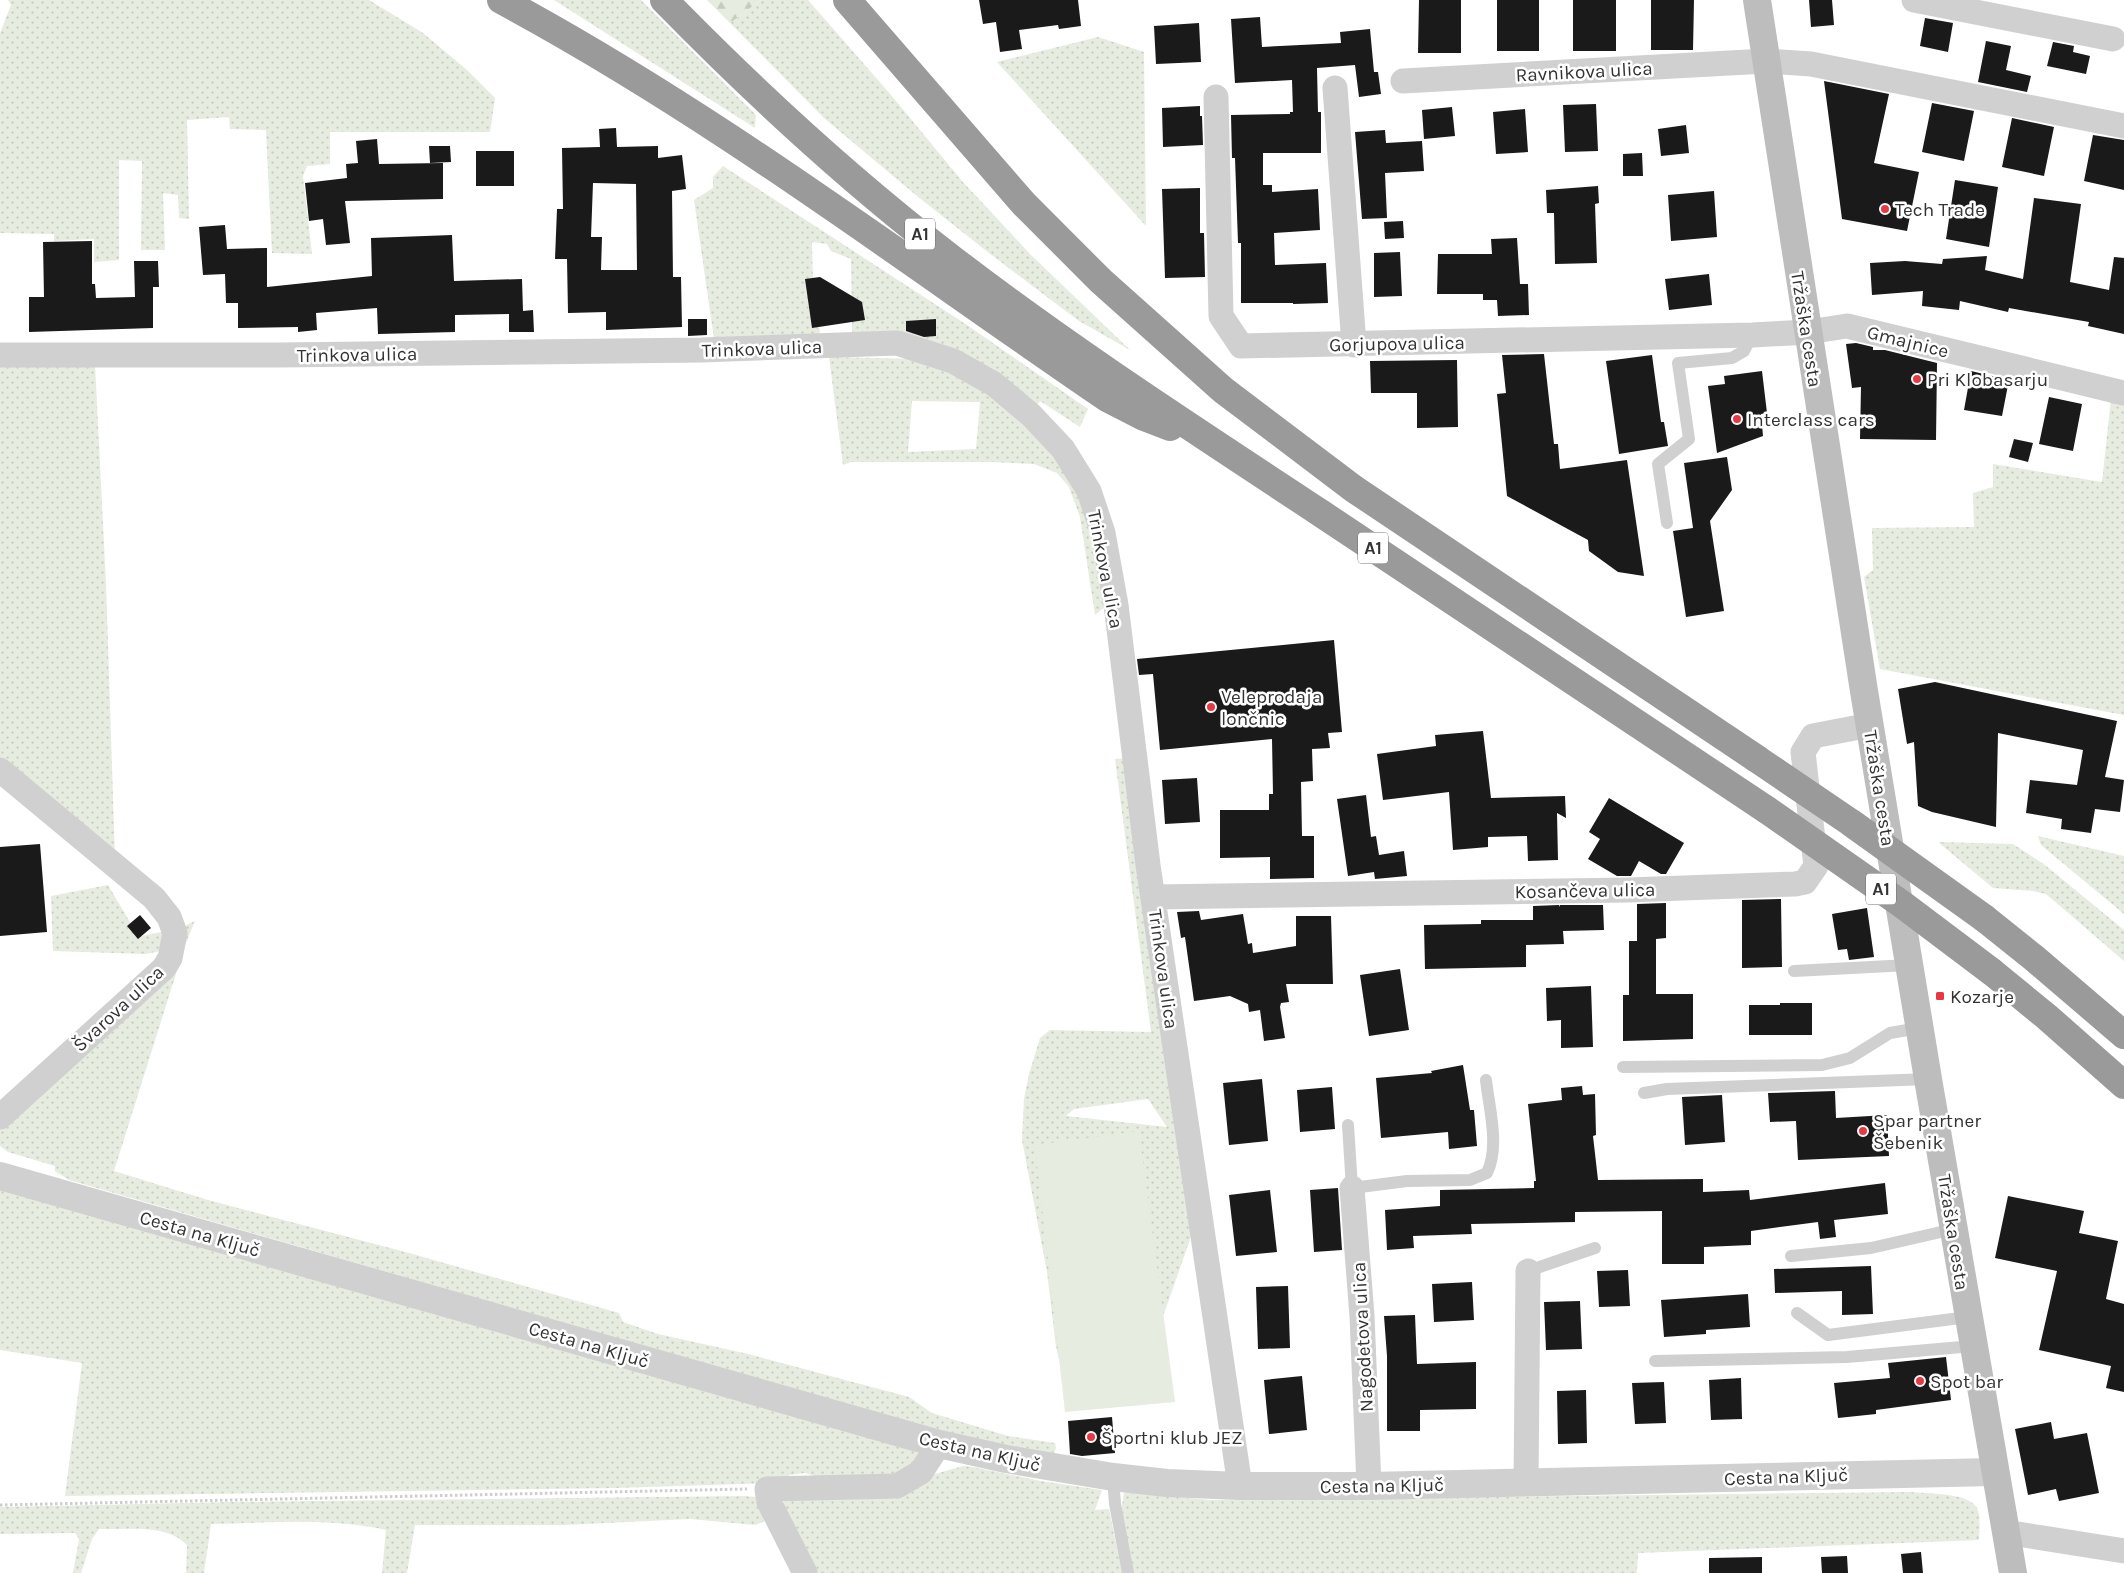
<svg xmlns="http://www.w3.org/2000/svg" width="2124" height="1573" viewBox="0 0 2124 1573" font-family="Karla,sans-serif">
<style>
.grass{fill:url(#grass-dots);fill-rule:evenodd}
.forest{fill:url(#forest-firs)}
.garden{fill:#e6ecdf}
.building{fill:#1a1a1a;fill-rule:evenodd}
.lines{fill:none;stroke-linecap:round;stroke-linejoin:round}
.path{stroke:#cdcdcd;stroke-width:3;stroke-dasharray:2.5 2.5;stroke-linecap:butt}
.service{stroke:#d0d0d0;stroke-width:12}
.minor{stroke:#d0d0d0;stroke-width:25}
.tertiary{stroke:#d0d0d0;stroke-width:28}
.secondary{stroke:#bdbdbd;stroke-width:28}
.motorway{stroke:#9a9a9a;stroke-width:28}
.motorway-bridge{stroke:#9a9a9a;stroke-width:28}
.poi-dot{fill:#e63946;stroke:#fff;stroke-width:2}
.labels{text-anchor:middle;stroke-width:5;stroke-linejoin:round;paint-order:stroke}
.shield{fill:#fff;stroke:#707070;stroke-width:1}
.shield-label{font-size:18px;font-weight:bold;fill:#333}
.street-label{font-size:19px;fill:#333;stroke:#fff}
.poi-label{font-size:19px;fill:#333;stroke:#fff;text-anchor:start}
</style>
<defs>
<pattern id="grass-dots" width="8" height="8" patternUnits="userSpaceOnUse" patternTransform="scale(1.25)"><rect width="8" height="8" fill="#e6ecdf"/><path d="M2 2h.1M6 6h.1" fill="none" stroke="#c6cbc0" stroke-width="1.8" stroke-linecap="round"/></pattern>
<pattern id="forest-firs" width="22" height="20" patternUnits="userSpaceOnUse" patternTransform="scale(1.25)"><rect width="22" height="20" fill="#e6ecdf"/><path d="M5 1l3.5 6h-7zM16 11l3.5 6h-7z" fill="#c6cbc0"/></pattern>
</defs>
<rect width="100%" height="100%" fill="#fff"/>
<!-- grass -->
<path class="grass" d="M8,0H369L423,33L467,70L495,98L490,132H330V164L307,166L303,176L312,254L272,253L266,130L230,129L229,117L187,120L189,219L179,218L178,195L163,193L165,250H141L142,161L119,160V260L94,262V239L54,241V234L0,233V33L11,5Z
M554,0H641L756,115L755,128Z
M761,0H808L891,95L962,181L1031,255L1130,350L1079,321L989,253L917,196L824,118L730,23Z
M1098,37L1144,52L1146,226L997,62Z
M723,166L967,325L1088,409L1080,427L1040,401L1035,408L852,333L851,259L831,251L827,244L812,242L814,325L820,329L819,339L715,346L694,200L713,188V177Z
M829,357L920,359L956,370L1029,422L1083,496L1107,605L1095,615L1080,517L1069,487L1057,473L1034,464L992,462H851L843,465ZM912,401L980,402L976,449L908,452Z
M0,365H95L106,584L115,859L0,763Z
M2111,398L2124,401V715L1880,669L1864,577L1873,570L1872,528L1974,527L1973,493L1993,487V464L2102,482Z
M1126,758L1193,1231L1134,1399H1069L1056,1347L1047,1272L1022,1140L1024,1099L1029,1074L1040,1038L1050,1030L1151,1032L1115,759ZM1148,1099L1167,1127L1066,1116L1074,1109Z
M2038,836L2124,856V914L2041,845Z
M1938,842L2013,844L2045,865L2124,930V961L2046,894L2033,891L1993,888Z
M108,885L131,924L142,936L166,931L164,950L146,954L53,951L51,896Z
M195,921L185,945L114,1171L208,1200L409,1253L619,1313L623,1322L658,1334L748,1354L909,1397L932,1413L1008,1436L1055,1443L1056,1448L1054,1453L1010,1448L903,1421L69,1180L55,1171V1166L8,1152L0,1146V1128L103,1031L179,929Z
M0,1188L496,1332L910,1448L919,1454L920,1462L900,1476L819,1477L805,1473L790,1475L773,1483L615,1488L65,1496L82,1363L0,1350Z
M963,1466L973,1467L1041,1481L1102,1490L1095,1510L1109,1509L1122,1573H816L782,1507L786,1495L921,1485L935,1474Z
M1124,1492L1210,1500L1910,1492C1927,1494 1968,1492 1977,1508C1981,1515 1979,1531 1979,1540L1638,1553L1637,1573H1133L1121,1512Z
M745,1496L757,1497L765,1521L755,1525L690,1519L564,1525H415L407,1573H382L386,1530C329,1517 269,1523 211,1524L204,1573H186L187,1545C166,1523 127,1530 99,1529L92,1539L81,1573H73L79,1539L75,1533L0,1534V1507L233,1502Z"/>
<!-- forest -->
<path class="forest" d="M707,0H761L730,23Z"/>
<!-- garden -->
<path class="garden" d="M1139,1131L1175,1402L1065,1412L1035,1145Z"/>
<!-- building -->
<path class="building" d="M979,0H1078L1081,26L1059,29L1058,25L1019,30L1022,49L1000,52L996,22L983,24Z
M1419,0H1461V53H1418Z
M1497,0H1539V51H1497Z
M1573,0H1616V51H1573Z
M1651,0H1694L1693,50H1651Z
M1809,0H1832L1834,25L1811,27Z
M1260,17L1262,47L1341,43L1340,32L1370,29L1374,72H1378L1381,94L1359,97L1355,65L1317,68L1318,112H1321V153H1263V185H1272V192L1318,189L1320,230L1274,233L1275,265L1326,263L1328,303L1293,304V303H1241V243H1238L1235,158H1232L1231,115L1290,114V112H1293L1292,80L1235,83L1231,19Z
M1925,18L1953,23L1948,52L1920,46Z
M1199,23L1201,62L1156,64L1154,26Z
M1986,41L2011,46L2006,70L2031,76L2027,92L1978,82Z
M2053,42L2074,46L2073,52L2090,56L2086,74L2047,66Z
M1824,81L1889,94L1874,163L1919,172L1907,231L1842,219Z
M1932,103L1974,111L1964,161L1922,152Z
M1596,104L1598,151L1565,152L1563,105Z
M1200,106V116H1202L1203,145L1163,147L1162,108Z
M1452,107L1455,136L1424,139L1422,110Z
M1525,109L1528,152L1496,154L1493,112Z
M2012,118L2054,127L2044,176L2002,167Z
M1686,125L1689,153L1661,156L1658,129Z
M616,128L617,147L658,146V158L682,155L686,189L672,191L673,277H681L682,327L606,330V312L568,313L567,259H555L557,209H563L562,148L600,147L599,129ZM593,183L636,184L637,270H601L602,237H591Z
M1385,130L1386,143L1422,141L1424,171L1385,173L1387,218L1362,219L1355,132Z
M2093,135L2124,140V190L2084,181Z
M377,139L379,164L443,163V199L345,201L350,243L326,245L323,219L309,221L305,183L347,178L346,164L358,163L356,141Z
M429,146H450L451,162L430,163Z
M476,151H514V186H476Z
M1642,153L1643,176H1623V154Z
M1955,180L1998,187L1989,247L1946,239Z
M1598,186L1599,203L1595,204L1597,263L1555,264L1554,213H1547L1546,190Z
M1200,188V233H1204L1205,277L1165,278L1162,189Z
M1714,191L1717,237L1671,241L1668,195Z
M2034,198L2081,204L2070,282L2109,290L2114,257L2124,258V334L2088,326L2089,322L2009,308L2008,312L1960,301L1959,310L1922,306L1923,291L1872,295L1870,263L1905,261L1942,264L1943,259L1987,256L1985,270L2023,279Z
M1403,221L1404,238L1385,239L1384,222Z
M225,225L227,249L267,248V287L372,276L371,238L452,235L454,281L522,279L523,311L533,310L534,332H509V314L455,315V332L378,334L377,308L316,313L317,330L298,332V327L238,328V303H226L225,274L203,275L199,227Z
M1517,238L1520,284H1528L1529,315L1498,316L1497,300H1483V294H1437L1438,254H1492L1491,239Z
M92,241V284H95L96,298L135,297L134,261H158L159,287H153V328L29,332V297H44L43,242Z
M1400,252L1402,296L1374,297V253Z
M1709,274L1712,305L1669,310L1665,279Z
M820,277L862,302L865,320L812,328L805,279Z
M688,319H707V335L688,336Z
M936,319V336L924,337L906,331V321Z
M1856,343L1873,347V350H1885L1937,363L1936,440L1860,439L1861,387L1852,388L1846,344Z
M1544,354L1554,444H1558L1560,469L1627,460L1644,576L1618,572L1589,551L1588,540L1507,496L1497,394L1506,393L1502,355Z
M1652,355L1661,422H1664L1668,446L1619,454L1606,361Z
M1457,360L1458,427L1417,428V393H1371L1370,361Z
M1762,371L1767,413L1761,414L1763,436L1717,453L1708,386L1725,384L1724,376Z
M1971,371L2009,380L2002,416L1964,410Z
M2049,397L2082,404L2073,451L2039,444Z
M2014,439L2033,443L2028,462L2009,457Z
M1727,457L1732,490L1710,521L1724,611L1686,617L1673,531L1693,528L1684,463Z
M1334,640L1342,732L1328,733L1330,748L1312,749L1313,781L1301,782L1302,836H1314V878L1270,879V857L1220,858V810H1269V794H1273L1272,739L1160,750L1153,674L1139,675L1137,659Z
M1935,682L2117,721L2105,777L2124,780L2120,812L2095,809L2091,833L2061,829L2062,819L2026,813L2030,780L2077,785L2083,750L1998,733L1996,827L1932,812L1918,806L1914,742L1907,744L1898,689Z
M1483,731L1491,798L1565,796L1566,818L1557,813L1558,860L1528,861L1527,836L1488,837V847L1453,850L1449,792L1383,800L1377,754L1436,746L1435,735Z
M1197,778L1200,822L1165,824L1162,780Z
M1366,795L1371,837L1376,836L1379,855L1404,851L1407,876L1375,879L1374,872L1348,876L1337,799Z
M1609,798L1684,843L1666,874H1661L1639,861L1631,876H1617L1588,859L1600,839L1589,832Z
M40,844L47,932L0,936V847Z
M1781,899L1782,967L1742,968V900Z
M1666,903V938L1656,939V994H1693V1039L1623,1041V995H1629V941H1637V904Z
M1559,905V907L1560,905H1603L1604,930L1563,931L1564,944L1526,945V967L1425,969L1424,925L1481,924V920H1533V906Z
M1867,908L1874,957L1849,960L1847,949L1838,950L1832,914Z
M1199,911L1201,920L1243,914L1248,944L1252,943L1253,953L1296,946V916H1331L1333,984H1286L1289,1002L1281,1003L1280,1007L1285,1038L1264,1041L1260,1010L1249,1012L1248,1004L1230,996L1194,1001L1185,937L1181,938L1177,912Z
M140,915L151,928L138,939L127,926Z
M1400,969L1409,1030L1369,1036L1360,975Z
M1591,986L1593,1047L1561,1048V1020L1547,1021L1546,988Z
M1780,1003H1812V1035H1749V1005H1780Z
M1463,1065L1470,1110H1474L1477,1146L1449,1149L1448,1132L1381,1138L1376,1078L1432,1073L1431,1071Z
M1262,1079L1268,1141L1229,1145L1223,1083Z
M1582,1086L1583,1095L1595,1094L1596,1135L1593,1136L1598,1180L1703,1179V1192L1749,1190L1750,1200L1885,1183L1888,1214L1834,1220L1836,1237L1820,1239L1818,1222L1751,1231V1245L1704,1247V1264H1662V1211L1575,1212V1222L1471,1224L1472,1234L1413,1236L1414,1248L1387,1250L1385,1210L1440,1206V1190L1534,1188V1181H1536L1528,1104L1562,1100L1561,1088Z
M1332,1087L1335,1129L1300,1132L1297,1090Z
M1835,1091L1836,1118L1887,1115L1889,1156L1798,1160L1796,1121L1770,1122L1768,1093Z
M1722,1095L1725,1142L1685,1145L1682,1097Z
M1338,1188L1342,1250L1314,1252L1310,1190Z
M1270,1190L1277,1252L1236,1256L1229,1195Z
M2008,1196L2084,1211L2079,1233L2118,1241L2106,1299L2124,1304V1392L2106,1388L2111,1366L2039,1350L2057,1271L1995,1258Z
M1871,1266L1873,1314L1842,1315V1291L1775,1293L1774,1269Z
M1628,1270L1630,1306L1599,1307L1597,1271Z
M1472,1282L1474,1320L1434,1322L1432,1284Z
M1288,1286L1290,1348L1258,1349L1256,1287Z
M1748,1294L1750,1327L1706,1330V1334L1664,1337L1661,1300Z
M1580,1301L1582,1349L1546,1350L1544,1302Z
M1415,1315L1417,1364L1476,1362V1409L1420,1410V1431H1387V1356L1384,1316Z
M1946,1357L1951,1400L1876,1410V1414L1838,1418L1834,1383L1890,1378L1888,1363Z
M1302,1376L1307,1430L1269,1434L1264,1380Z
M1741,1378L1742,1419L1711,1420L1709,1380Z
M1664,1382L1666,1423L1635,1424L1632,1383Z
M1586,1390L1587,1443L1558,1444L1557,1391Z
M1112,1417L1115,1453L1082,1456L1070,1454L1068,1421Z
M2051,1422L2054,1439L2087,1433L2099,1493L2059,1501L2056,1489L2028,1495L2015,1429Z
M1921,1552L1923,1573H1903L1901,1554Z
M1847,1556L1848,1573H1822L1821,1557Z
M1762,1557V1573H1709V1558Z"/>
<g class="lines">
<!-- path -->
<path class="path" d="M0,1505L747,1489"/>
<!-- service -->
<path class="service" d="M1667,523L1658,464L1689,439L1678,363L1732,358L1744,351L1752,335
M1794,971L1909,965
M1623,1067L1822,1065L1850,1058L1890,1033L1919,1028
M1644,1093L1667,1089L1928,1079
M1348,1125L1352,1188L1407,1181L1470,1180L1487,1173C1500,1146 1489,1108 1486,1080
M1791,1256L1871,1248L1954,1229
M1528,1271L1595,1248
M1797,1313L1828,1335L1968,1317
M1655,1361L1847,1357L1973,1346
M1113,1477L1115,1504L1128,1573"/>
<!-- minor -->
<path class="minor" d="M1914,0L2113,39
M1403,81L1766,61L1811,64L2124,126
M1335,88L1354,345
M1216,97L1221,316L1241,346L1752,335L1808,332L1847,326L2124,393
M0,355H280L701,350L897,343L953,361L994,384L1031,415L1063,449L1089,491L1103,533L1116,605L1148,865L1240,1486
M0,770L154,898L169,917L175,933L170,958L164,968L0,1117
M1153,897L1628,890L1795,884L1805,882L1816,866L1803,752L1813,736L1870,725
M1352,1188L1362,1316L1369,1486
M1526,1482L1528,1271
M2005,1532L2124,1551
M805,1573L769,1502L767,1489L897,1486L921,1472L939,1444"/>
<!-- tertiary -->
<path class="tertiary" d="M0,1176L939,1444L1006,1459L1113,1477L1167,1483L1240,1486H1369L1994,1472"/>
<!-- secondary -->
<path class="secondary" d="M1757,0L1864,691L1928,1079L2013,1573"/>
<!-- motorway -->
<path class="motorway" d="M501,0C715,115 907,262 1107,398L1144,417L1170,427
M664,0C754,92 848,179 951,258C1069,349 1195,430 1319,512C1468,611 1617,711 1767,810
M847,0L1024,204L1101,281L1223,390L1354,489L1757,759
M1984,918L2034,958L2124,1035
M1992,972L2047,1017L2124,1085"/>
<!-- motorway-bridge -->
<path class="motorway-bridge" d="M1757,759L1850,822L1984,918
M1767,810L1903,905L1992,972"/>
</g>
<!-- markers -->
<g class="poi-dot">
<circle cx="1885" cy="209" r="5"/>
<circle cx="1917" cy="379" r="5"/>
<circle cx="1737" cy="419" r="5"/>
<circle cx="1211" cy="707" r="5"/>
<rect x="1935" y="991" width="10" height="10" rx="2.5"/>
<circle cx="1863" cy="1131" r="5"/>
<circle cx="1920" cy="1381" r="5"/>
<circle cx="1091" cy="1437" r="5"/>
</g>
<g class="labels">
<!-- shield labels -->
<g class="shield">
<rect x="905" y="218.5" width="30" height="31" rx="4"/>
<rect x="1358" y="532.5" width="30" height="31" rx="4"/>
<rect x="1866" y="873.5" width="30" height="31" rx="4"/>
</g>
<g class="shield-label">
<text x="920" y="240">A1</text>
<text x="1373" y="554">A1</text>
<text x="1881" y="895">A1</text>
</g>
<!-- street labels -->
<g class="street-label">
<text transform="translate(1584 71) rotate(-3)" y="7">Ravnikova ulica</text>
<text transform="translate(1807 329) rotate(81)" y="7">Tržaška cesta</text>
<text transform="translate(1908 341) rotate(14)" y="7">Gmajnice</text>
<text transform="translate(1397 343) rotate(-1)" y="7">Gorjupova ulica</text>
<text transform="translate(762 348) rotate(-2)" y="7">Trinkova ulica</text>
<text transform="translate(357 354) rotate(-1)" y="7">Trinkova ulica</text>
<text transform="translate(1106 569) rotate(79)" y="7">Trinkova ulica</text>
<text transform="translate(1880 788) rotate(81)" y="7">Tržaška cesta</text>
<text transform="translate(1585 890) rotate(-1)" y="7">Kosančeva ulica</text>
<text transform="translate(1164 969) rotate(82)" y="7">Trinkova ulica</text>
<text transform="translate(118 1008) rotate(-43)" y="7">Švarova ulica</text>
<text transform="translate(1954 1232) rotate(81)" y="7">Tržaška cesta</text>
<text transform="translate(200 1233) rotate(16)" y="7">Cesta na Ključ</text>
<text transform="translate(1362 1337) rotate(-93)" y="7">Nagodetova ulica</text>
<text transform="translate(589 1344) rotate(16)" y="7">Cesta na Ključ</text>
<text transform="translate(980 1451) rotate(13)" y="7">Cesta na Ključ</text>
<text transform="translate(1786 1476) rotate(-2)" y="7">Cesta na Ključ</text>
<text transform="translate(1382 1485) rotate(-1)" y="7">Cesta na Ključ</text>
</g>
<!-- poi labels -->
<g class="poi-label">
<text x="1895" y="216">Tech Trade</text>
<text x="1927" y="386">Pri Klobasarju</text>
<text x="1747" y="426">Interclass cars</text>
<text x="1221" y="703">Veleprodaja<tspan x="1221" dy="22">lončnic</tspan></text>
<text x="1950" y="1003">Kozarje</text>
<text x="1873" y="1127">Spar partner<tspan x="1873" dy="22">Šebenik</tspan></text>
<text x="1930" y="1388">Spot bar</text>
<text x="1101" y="1444">Športni klub JEZ</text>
</g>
</g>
</svg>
